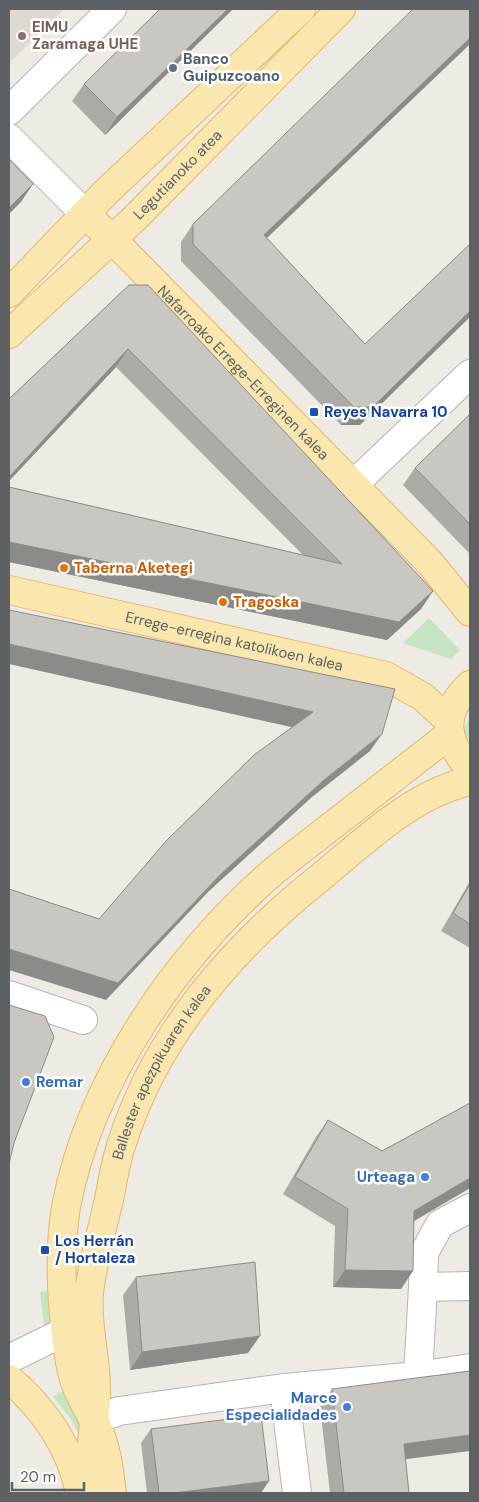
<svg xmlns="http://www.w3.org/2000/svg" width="479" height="1502" viewBox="0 0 479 1502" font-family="'DM Sans',sans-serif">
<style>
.education{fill:#dedad3}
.green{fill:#c6e4c3}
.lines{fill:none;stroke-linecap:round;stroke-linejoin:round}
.minor-casing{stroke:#b2b5b9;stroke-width:30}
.major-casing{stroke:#e7b765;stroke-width:30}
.minor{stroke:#fff;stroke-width:28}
.major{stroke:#f9e7af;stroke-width:28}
.wall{fill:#aeaaa6}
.shaded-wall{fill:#8d8b87}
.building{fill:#cac6c1;stroke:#8d8b87}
.education-dot{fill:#8d6e63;stroke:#fff;stroke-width:2}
.service-dot{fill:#5c6f8a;stroke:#fff;stroke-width:2}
.transit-dot{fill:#1a4fb4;stroke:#fff;stroke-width:2}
.food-dot{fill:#e8710a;stroke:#fff;stroke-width:2}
.shop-dot{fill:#3f7fe0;stroke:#fff;stroke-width:2}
.labels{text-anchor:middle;stroke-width:5;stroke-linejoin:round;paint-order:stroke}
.education-label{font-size:15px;font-weight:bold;fill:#785e54;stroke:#fff;text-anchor:start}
.service-label{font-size:15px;font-weight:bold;fill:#4e5e75;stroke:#fff;text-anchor:start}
.street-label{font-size:15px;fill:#5d6164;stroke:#fff}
.transit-label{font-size:15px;font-weight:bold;fill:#164399;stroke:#fff;text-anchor:start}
.food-label{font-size:15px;font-weight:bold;fill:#c56008;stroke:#fff;text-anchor:start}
.shop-label{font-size:15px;font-weight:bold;fill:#366cbe;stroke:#fff;text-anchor:end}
</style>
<rect width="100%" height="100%" fill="#eeebe5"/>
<!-- education -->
<path class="education" d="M9,9H64L9,63Z"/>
<!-- green -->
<path class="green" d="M429,618L460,650L451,659L403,643Z
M470,712V744L465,731Z
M52,1290L56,1329L45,1334L40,1292Z
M66,1390L83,1426L81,1440L72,1421L53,1396Z"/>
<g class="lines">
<defs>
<path id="minor" d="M9,111L112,9
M9,138L85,214
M354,484L470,374
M9,995L83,1020
M470,1208L440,1224L424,1253L423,1287L470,1286
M9,1359L66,1331L85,1319
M418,1376L423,1287
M284,1388L297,1493
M93,1420L119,1411L284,1388L418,1376L470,1368"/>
<g id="major">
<path id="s1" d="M85,214L113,240L430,563L470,612"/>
<path d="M9,293L106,192L301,9"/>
<path id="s2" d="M9,334L133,220L341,9"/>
<path id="s3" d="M9,590L386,676L423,697L448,720"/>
<path d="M470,685C441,712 444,741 470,769"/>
<path d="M9,1379C44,1408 71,1448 80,1493"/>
<path id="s4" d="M84,1493C90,1461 95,1427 96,1393C97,1360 86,1327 89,1293C92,1266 100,1238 106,1212C112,1189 114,1165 122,1143C156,1035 230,950 317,880C363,843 411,794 470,781"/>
<path d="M112,1493C109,1471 107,1448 97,1427C85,1402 75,1391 70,1362C62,1316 58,1254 66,1207C90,1079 178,954 275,870L450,734"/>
</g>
</defs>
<!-- minor casing -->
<use href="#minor" class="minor-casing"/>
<!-- major casing -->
<use href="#major" class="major-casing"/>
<!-- minor -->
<use href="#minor" class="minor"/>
<!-- major -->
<use href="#major" class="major"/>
</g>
<!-- wall -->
<path class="wall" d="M233,9L105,135L72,101L84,84Z
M470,9V44L267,238L365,344L360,425H341L181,261V242L193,224Z
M129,285L433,591L421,609L387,640L9,562V487L303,555L116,367L9,481V399Z
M470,414V554L403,485L415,468Z
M470,881V948L441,931Z
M470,1103V1188L414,1221L401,1289L333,1287L335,1226L283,1194L316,1137L328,1120L382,1151Z
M136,1277L248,1353L130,1370L123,1295Z
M332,1389L405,1460L409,1493H330L320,1407Z
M151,1429L261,1493H147L141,1443Z"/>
<!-- shaded-wall -->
<path class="shaded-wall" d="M228,9H233L105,135L117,117Z
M470,38V44L252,252L264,235Z
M33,184L21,202L9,214V208Z
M470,311V317L360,425H341L354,407Z
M128,349L116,367L9,481V477Z
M9,542L433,591L421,609L387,640L9,562Z
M9,644L313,712L300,729L9,664Z
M382,734L370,751L312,797L208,892L106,1000L9,970V949L118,983L220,875L324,780Z
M470,1178V1188L402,1228L414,1211Z
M345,1270L413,1271L401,1289L333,1287Z
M260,1336L248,1353L130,1370L142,1352Z
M470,1435V1451L391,1461L404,1444Z
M269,1481L261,1493H174Z"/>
<!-- building -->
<path class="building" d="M160,9H228L117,117L84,84Z
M413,9H470V38L264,235L365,344L470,244V311L373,407H354L193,244V224Z
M9,159L33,184L9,208Z
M129,285H148L433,591L399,622L9,542V487L342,564L128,349L9,477V399Z
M470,414V524L415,468Z
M9,610L395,689L382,734L324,780L220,875L118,983L9,949V889L99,919L167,840L254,755L313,712L9,644Z
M470,884V924L453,913Z
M9,1005L45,1016L54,1037L14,1143L9,1164Z
M470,1103V1178L414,1211L413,1271L345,1270L348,1209L295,1177L328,1120L382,1151Z
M255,1262L260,1336L142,1352L136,1277Z
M470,1371V1435L404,1444L409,1493H344L332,1389Z
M261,1415L269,1481L174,1493H159L151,1429Z"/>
<!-- markers -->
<circle class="education-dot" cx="22" cy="36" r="5"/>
<circle class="service-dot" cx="173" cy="68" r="5"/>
<g class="transit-dot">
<rect x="309" y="407" width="10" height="10" rx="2.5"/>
<rect x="40" y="1245" width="10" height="10" rx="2.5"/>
</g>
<g class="food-dot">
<circle cx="64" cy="568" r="5"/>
<circle cx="223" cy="602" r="5"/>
</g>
<g class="shop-dot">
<circle cx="26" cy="1082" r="5"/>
<circle cx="425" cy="1177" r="5"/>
<circle cx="347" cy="1407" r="5"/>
</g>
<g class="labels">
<!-- education labels -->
<g class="education-label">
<text x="32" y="32">EIMU<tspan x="32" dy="17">Zaramaga UHE</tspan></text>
</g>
<!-- service labels -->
<g class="service-label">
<text x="183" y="64">Banco<tspan x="183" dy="17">Guipuzcoano</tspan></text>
</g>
<!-- street labels -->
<g class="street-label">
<text dy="5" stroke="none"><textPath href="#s2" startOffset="232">Legutianoko atea</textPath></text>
<text dy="5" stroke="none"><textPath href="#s1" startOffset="224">Nafarroako Errege-Erreginen kalea</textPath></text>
<text dy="5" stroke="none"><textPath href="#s3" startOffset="231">Errege-erregina katolikoen kalea</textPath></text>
<text dy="5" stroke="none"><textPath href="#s4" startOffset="436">Ballester apezpikuaren kalea</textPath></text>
</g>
<!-- transit labels -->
<g class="transit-label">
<text x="324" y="417">Reyes Navarra 10</text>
<text x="55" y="1246">Los Herrán<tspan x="55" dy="17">/ Hortaleza</tspan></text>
</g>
<!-- food labels -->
<g class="food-label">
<text x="74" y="573">Taberna Aketegi</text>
<text x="233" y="607">Tragoska</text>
</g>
<!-- shop labels -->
<g class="shop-label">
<text x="36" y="1087" text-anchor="start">Remar</text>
<text x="415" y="1182">Urteaga</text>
<text x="337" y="1403">Marce<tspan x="337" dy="17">Especialidades</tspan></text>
</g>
</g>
<!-- border -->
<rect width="479" height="1502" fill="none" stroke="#5d6164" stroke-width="20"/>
<!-- scale -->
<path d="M12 1482v8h72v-8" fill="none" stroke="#5d6164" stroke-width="2.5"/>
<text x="20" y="1482" font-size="15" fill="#5d6164" stroke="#ffffff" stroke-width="4" paint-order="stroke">20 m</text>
</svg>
